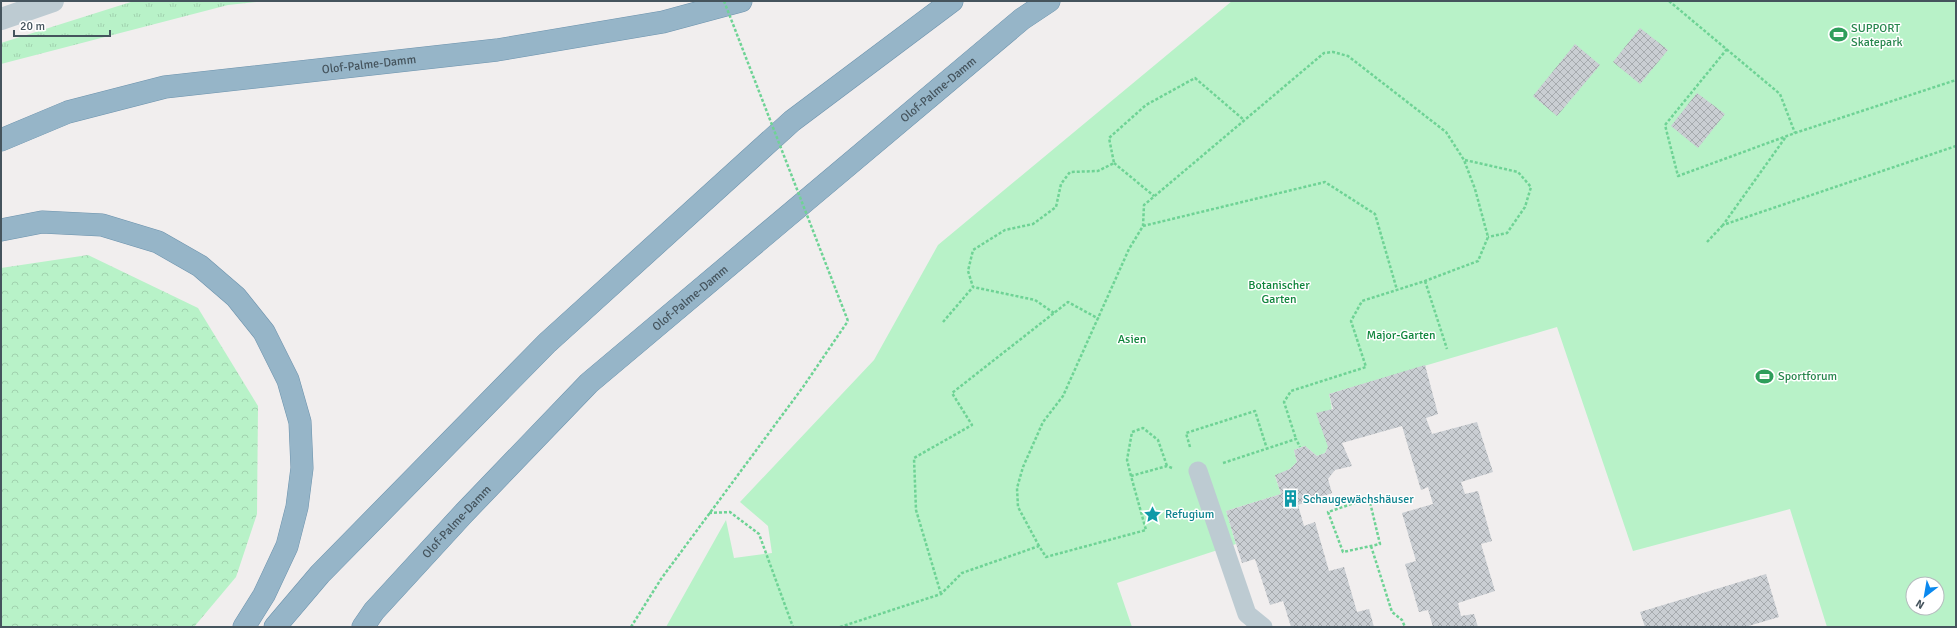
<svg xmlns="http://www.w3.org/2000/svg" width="1957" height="628" viewBox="0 0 1957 628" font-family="Signika,sans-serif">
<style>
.grass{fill:url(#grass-tufts)}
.forest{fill:url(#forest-crowns)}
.garden{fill:#b8f2c8;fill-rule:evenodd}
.building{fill:url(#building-cross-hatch)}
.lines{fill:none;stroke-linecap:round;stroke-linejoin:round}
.trunk-casing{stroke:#6d93ad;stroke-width:23}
.path{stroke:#6ed395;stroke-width:2.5;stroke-dasharray:3 2;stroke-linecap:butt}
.service{stroke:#bdcbd2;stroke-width:19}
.minor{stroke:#bdcbd2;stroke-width:22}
.trunk{stroke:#96b5c8;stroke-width:22}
.path-bridge{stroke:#6ed395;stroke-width:2.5;stroke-dasharray:3 2;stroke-linecap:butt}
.labels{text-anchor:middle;stroke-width:3;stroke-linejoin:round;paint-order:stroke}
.leisure-label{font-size:12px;fill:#27864d;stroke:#fff;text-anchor:start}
.street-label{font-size:12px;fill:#45545d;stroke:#fff}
.park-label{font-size:12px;fill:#0f853c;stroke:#fff}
.culture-label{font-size:12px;fill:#0d838f;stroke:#fff;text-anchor:start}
</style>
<defs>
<pattern id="grass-tufts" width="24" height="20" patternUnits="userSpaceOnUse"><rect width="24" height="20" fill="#b8f2c8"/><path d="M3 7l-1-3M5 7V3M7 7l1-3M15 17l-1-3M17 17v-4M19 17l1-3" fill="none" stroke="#a0d1ae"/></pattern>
<pattern id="forest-crowns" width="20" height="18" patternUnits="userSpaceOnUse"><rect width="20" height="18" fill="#b8f2c8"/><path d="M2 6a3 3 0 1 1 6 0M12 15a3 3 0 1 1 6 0" fill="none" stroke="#a0d1ae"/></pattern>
<pattern id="building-cross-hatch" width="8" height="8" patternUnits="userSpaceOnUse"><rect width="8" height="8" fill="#caced3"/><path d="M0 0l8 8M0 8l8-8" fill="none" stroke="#a6aaae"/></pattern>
</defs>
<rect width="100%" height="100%" fill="#f1eeee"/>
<!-- grass -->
<path class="grass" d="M134,1H265L228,5L1,64V43Z"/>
<!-- forest -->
<path class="forest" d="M88,255L198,308L258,406L257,514L236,577L194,627H1V268Z"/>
<!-- garden -->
<path class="garden" d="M1232,1H1956V627H1827L1790,509L1633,551L1557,327L1329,394C1334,412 1334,437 1325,453L1317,456L1305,446L1294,450L1297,462L1290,469L1275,476L1281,494L1226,511L1236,544L1117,583L1132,627H666L726,520L734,558L772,553L768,526L740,502L874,360L938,245ZM1913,584H1937V608H1913Z"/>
<!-- building -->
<path class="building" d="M1640,28L1668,50L1640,84L1613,62Z
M1575,44L1600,65L1557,116L1533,96Z
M1697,93L1725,114L1698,148L1671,126Z
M1425,365L1438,414L1426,418L1432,434L1477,422L1493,472L1461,482L1465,494L1478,491L1492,541L1481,544L1495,591L1458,603L1461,616L1474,614L1478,627H1433L1428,610L1419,612L1405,564L1416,561L1402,513L1433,504L1428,487L1421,490L1402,426L1342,443L1352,466L1335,470L1328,479L1332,493L1298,505L1304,526L1315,522L1329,571L1344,567L1357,612L1369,609L1374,627H1291L1283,601L1270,605L1255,559L1242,563L1226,511L1281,494L1275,475L1290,469L1297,462L1294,450L1305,446L1317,456L1325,453L1328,447L1316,413L1333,409L1329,394Z
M1766,574L1779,617L1745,627H1645L1640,612Z"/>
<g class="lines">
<defs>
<g id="trunk">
<path id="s1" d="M1,140L68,112L165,87L497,50L663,22L741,1"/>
<path d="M1,230L42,222L102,225L158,242L200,266L236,297L264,332L288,380L300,422L302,468L297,507L287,546L264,595L244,627"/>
<path d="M275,627L320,574L547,343L792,121L952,1"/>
<path id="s2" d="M363,627L374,611L464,513L589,383L1022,19L1049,1"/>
</g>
</defs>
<!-- trunk casing -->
<use href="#trunk" class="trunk-casing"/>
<!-- path -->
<path class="path" d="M1669,1L1780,94L1795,133
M1727,49L1665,125L1678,176L1795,133L1956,80
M1785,138L1723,225L1956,146
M1465,160L1518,172L1531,187L1525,207L1507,233L1488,237
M1114,163L1154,196
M1143,226L1325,182L1375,214L1397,290
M1707,242L1723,225
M1425,281L1447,349
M1054,313L1035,300L973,287L968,271L973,250L1005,230L1033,224L1056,207L1061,184L1070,172L1098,171L1114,163L1109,138L1146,105L1195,78L1244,120
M943,322L973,287
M1190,447L1186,433L1255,411L1267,449
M1223,463L1296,439L1300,447
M1131,476L1127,460L1132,432L1143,428L1158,440L1167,466
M1369,498L1380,544L1343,552L1328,512Z
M709,513L730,512L759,534L793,627
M1039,546L1018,507L1017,488L1023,467L1043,422L1063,396L1129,249L1143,226L1144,205L1324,53L1333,52L1348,56L1446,132L1464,160L1475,189L1488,237L1478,261L1425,281L1362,301L1351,321L1366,367L1291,391L1284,402L1296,439
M1371,546L1392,612L1402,620L1405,627
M941,594L916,510L914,458L972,425L952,393L1068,302L1099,319
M631,627L661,579L803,387L848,321
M840,627L941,594L962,573L1039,546L1046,557L1146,530L1131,476L1167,466L1172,468"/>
<!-- service -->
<path class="service" d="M1198,471L1247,614L1263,627"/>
<!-- minor -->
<path class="minor" d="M1,19L53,1"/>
<!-- trunk -->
<use href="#trunk" class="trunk"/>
<!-- path-bridge -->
<path class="path-bridge" d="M724,1L848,321"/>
</g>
<!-- icons -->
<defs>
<symbol id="stadium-bare" viewBox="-9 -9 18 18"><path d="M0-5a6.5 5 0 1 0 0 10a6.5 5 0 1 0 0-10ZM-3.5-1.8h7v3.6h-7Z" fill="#2e9e5b" stroke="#fff" stroke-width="2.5" paint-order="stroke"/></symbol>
<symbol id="building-bare" viewBox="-9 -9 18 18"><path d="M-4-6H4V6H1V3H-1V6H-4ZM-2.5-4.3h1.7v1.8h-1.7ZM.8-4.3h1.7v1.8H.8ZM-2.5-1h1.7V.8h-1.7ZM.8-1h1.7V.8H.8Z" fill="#0f9aa8" stroke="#fff" stroke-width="2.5" paint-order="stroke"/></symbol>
<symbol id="sight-bare" viewBox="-9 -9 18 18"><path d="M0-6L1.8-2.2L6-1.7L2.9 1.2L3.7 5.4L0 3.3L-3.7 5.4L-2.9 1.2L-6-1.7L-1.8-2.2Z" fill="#0f9aa8" stroke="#fff" stroke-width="2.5" paint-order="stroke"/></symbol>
</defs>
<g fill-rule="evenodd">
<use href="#stadium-bare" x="1826" y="22" width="25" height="25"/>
<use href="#stadium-bare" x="1752" y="364" width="25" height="25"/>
<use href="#building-bare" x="1278" y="486" width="25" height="25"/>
<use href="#sight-bare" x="1140" y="502" width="25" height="25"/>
</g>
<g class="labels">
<!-- leisure labels -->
<g class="leisure-label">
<text x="1851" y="32">SUPPORT<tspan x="1851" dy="14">Skatepark</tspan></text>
<text x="1778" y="380">Sportforum</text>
</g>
<!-- street labels -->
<g class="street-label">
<text dy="4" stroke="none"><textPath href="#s1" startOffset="378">Olof-Palme-Damm</textPath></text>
<text dy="4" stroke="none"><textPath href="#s2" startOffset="789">Olof-Palme-Damm</textPath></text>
<text dy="4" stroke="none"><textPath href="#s2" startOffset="465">Olof-Palme-Damm</textPath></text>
<text dy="4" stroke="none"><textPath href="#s2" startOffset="141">Olof-Palme-Damm</textPath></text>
</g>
<!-- park labels -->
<g class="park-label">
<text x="1279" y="289">Botanischer<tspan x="1279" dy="14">Garten</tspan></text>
<text x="1401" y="339">Major-Garten</text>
<text x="1132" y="343">Asien</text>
</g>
<!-- culture labels -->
<g class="culture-label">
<text x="1303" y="503">Schaugewächshäuser</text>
<text x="1165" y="518">Refugium</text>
</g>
</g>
<!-- border -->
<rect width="1957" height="628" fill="none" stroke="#45545d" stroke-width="4"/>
<!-- north arrow -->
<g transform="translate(1925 596) rotate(211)"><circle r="19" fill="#ffffff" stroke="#b5bbbe"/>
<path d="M0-3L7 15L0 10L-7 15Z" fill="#0a89ef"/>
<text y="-6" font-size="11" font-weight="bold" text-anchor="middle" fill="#45545d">N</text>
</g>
<!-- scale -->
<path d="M14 30v6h96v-6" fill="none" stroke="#45545d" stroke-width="2"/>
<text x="20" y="30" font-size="12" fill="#45545d" stroke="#ffffff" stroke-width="3" paint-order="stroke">20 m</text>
</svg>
